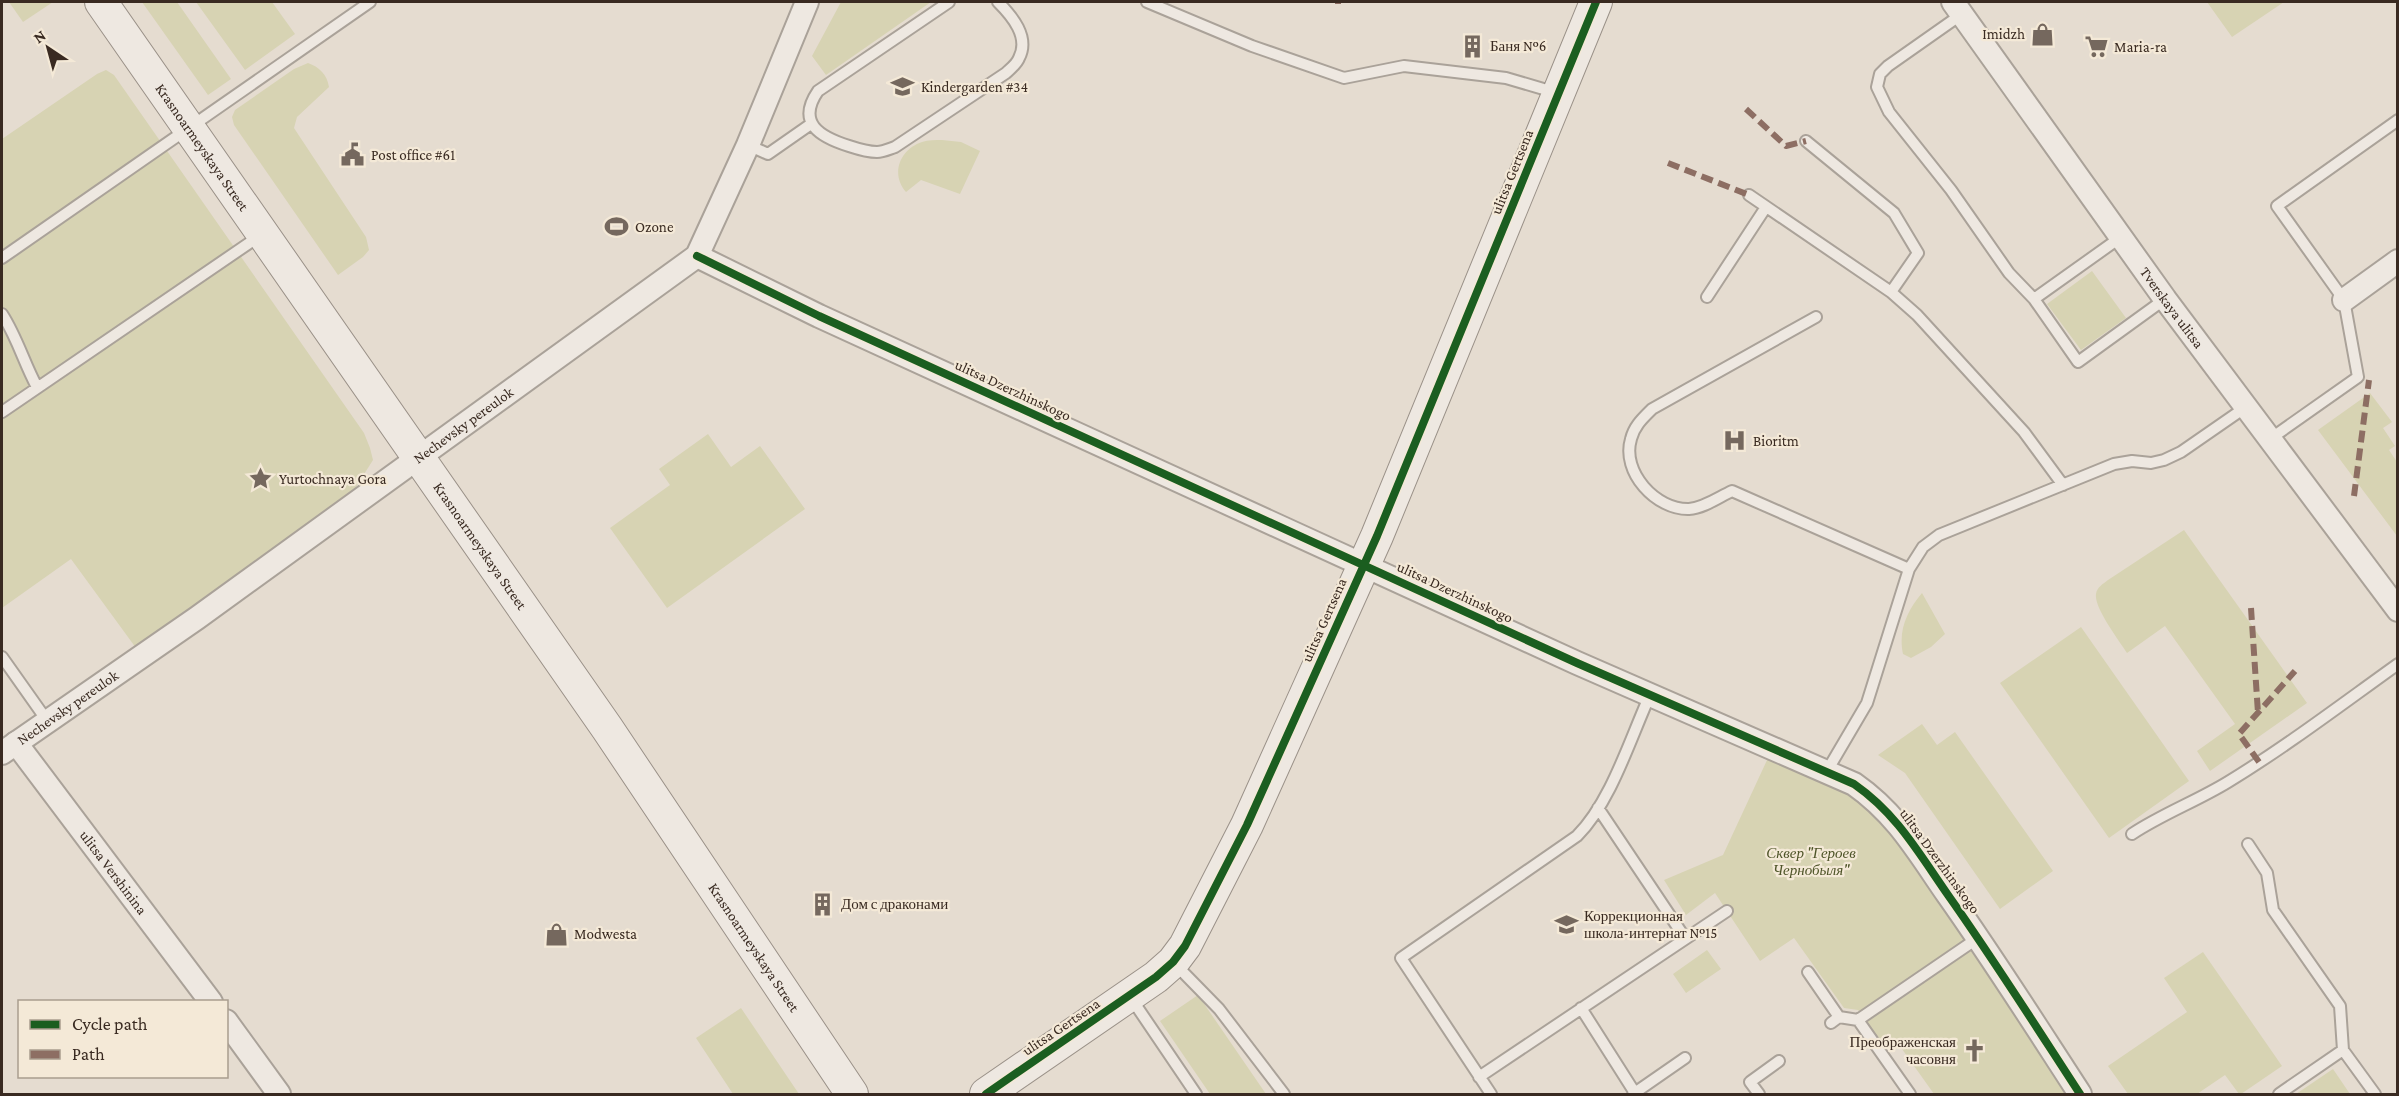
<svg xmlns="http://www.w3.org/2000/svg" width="2399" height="1096" viewBox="0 0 2399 1096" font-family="'Crimson Pro',serif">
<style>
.green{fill:#d7d3b3}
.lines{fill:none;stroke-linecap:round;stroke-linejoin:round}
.lane-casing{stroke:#aaa299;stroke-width:14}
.street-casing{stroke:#aaa299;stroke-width:26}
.secondary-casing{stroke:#9a9188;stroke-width:34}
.lane{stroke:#eee8e1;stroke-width:10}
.street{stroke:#eee8e1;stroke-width:22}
.secondary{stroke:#eee8e1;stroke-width:32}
.quiet{stroke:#8d6e63;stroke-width:6;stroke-dasharray:12 6;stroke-linecap:butt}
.cycleway-casing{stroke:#f4e9d7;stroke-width:11}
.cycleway{stroke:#1b5e20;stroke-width:8}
.labels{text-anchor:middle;stroke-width:4.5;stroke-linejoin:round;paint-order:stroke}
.poi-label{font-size:15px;fill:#392a21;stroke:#f4e9d7;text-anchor:start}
.street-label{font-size:15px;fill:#392a21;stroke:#f4e9d7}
.park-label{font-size:15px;font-style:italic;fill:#4e5428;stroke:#f4e9d7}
</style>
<rect width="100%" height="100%" fill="#e5dcd0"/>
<!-- green -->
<path class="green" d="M9,2H53L23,22Z
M142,2H177L231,79L208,95Z
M196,2H272L295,34L245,70Z
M841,2H931L826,75L812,56Z
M2207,2H2284L2232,37Z
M308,63C319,67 327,74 329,87L297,117L294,128L366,237L369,250L363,257L338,275L234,125L232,117L235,110L294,69Z
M106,70L114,75L364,433L370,448L373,460L354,490L287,544L136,648L71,559L2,608V139L97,74Z
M942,140L961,142L980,151L960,194L921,180L906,192C890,174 900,149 922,142C928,140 936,140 942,140Z
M2092,271L2126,318L2081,350L2047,304Z
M2370,393L2392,422L2383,428L2395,446L2389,450L2397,462V536L2318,430Z
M708,434L731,467L760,446L805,509L667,608L610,528L670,485L659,469Z
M2184,530L2307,703L2210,771L2197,751L2235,724L2165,626L2127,653C2119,640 2094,608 2096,594C2097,587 2103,584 2108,580Z
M1922,593L1945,634L1931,647L1911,658L1903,654C1898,630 1907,611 1922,593Z
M2081,627L2189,781L2109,838L2000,683Z
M1922,724L1937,745L1955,732L2053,871L2000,909L1905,773L1878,755Z
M1768,758L1849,793L1890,828L1971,946L2065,1094H1934L1897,1042L1884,1048L1858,1010L1844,1008L1794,938L1760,961L1715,893L1686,915L1664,880L1723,855Z
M1707,950L1721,969L1686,993L1673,974Z
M2203,952L2282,1066L2241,1094H2239L2225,1075L2197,1094H2128L2108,1066L2187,1012L2164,978Z
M1198,995L1266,1094H1210L1160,1021Z
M741,1008L799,1094H733L696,1038Z
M2333,1069L2350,1094H2296Z"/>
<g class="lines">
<defs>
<path id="lane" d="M949,2L818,91C796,123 820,137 849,146C858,149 867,152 877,152C883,152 889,149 895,147L1006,73C1010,69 1017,64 1019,58C1030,37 1012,16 998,2
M1147,2L1252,46L1344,78L1404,66L1506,78L1557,93
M1962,14L1888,66L1880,74L1877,87L1889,112L1951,190L2009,273L2034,299L2078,362L2165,299
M1806,141L1894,213L1918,253L1891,292
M748,145L768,154L811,124
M1749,195L1891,292L1917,315L2024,432L2063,485
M2,258L370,2
M1707,297L1766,207
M2034,299L2121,237
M2,314C17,337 24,363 37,387
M1816,317L1652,409C1643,418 1634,426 1631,439C1621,472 1656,510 1689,509C1704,508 1719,497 1732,491L1909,569
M2,412L261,235
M2270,439L2358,377L2344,300L2277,206L2398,120
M2,657L48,722
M1827,771L1867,703L1909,569L1923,547L1939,535L2114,464L2132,461L2151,463L2164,460L2181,452L2246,407
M1598,808L1685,938
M2132,834C2162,814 2197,801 2228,782C2287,746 2342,704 2398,664
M2248,844L2267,873L2273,910L2340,1006L2343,1050
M1175,964L1219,1009L1284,1094
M1808,972L1839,1017
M1131,998L1196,1094
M1581,1008L1635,1093
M1858,1020L1910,1094
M1831,1023L1839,1017L1858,1020L1978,938
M1479,1077L1727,911
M1491,1094L1401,958L1577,836C1611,802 1630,739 1650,695
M1633,1094L1685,1058
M1759,1094L1750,1082L1779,1061
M2279,1094L2343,1050L2375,1094"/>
<g id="street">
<path id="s1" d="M1953,2L2165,299L2398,610"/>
<path d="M697,256L819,316L1577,663L1854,784C1897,814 1918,852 1948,895C1994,960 2037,1028 2080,1094"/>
<path d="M2344,300L2398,261"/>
<path id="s2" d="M16,743L211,1002"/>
<path id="s3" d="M2,753L197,618L697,256L748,145L807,2"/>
<path d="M226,1021L279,1094"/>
</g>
<g id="secondary">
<path id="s4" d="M101,2L607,728L852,1094"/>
<path d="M986,1094L1156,977L1173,962L1185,946L1247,825L1377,536L1596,2"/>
</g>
</defs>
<!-- lane casing -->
<use href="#lane" class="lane-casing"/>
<!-- street casing -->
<use href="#street" class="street-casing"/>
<!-- secondary casing -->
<use href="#secondary" class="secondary-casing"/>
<!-- lane -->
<use href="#lane" class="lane"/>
<!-- street -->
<use href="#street" class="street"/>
<!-- secondary -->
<use href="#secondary" class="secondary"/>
<!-- quiet -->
<path class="quiet" d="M1338,4V2
M1746,109L1786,146L1806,141
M1668,163L1749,195
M2354,496L2369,380
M2251,608L2258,713
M2259,762L2239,734L2295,671"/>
<defs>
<path id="cycleway" d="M697,256L819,316L1577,663L1854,784C1897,814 1918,852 1948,895C1994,960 2037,1028 2080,1094
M986,1094L1156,977L1173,962L1185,946L1247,825L1377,536L1596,2"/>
</defs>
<!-- cycleway casing -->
<use href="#cycleway" class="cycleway-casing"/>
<!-- cycleway -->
<use href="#cycleway" class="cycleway"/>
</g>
<!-- icons -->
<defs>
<symbol id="shop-bare" viewBox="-9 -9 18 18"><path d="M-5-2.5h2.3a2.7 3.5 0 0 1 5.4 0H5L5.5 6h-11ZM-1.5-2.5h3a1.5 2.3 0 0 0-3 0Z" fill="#75685e" stroke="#f4e9d7" stroke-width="2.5" paint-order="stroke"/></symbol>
<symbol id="building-bare" viewBox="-9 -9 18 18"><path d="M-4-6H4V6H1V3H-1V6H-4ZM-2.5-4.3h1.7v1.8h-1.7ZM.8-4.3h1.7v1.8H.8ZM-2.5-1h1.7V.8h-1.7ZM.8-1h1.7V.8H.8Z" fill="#75685e" stroke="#f4e9d7" stroke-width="2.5" paint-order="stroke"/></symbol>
<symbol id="supermarket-bare" viewBox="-9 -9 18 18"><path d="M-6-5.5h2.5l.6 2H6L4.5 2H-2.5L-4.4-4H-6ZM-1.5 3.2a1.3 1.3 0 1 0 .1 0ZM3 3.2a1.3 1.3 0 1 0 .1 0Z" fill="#75685e" stroke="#f4e9d7" stroke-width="2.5" paint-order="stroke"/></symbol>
<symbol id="school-bare" viewBox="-9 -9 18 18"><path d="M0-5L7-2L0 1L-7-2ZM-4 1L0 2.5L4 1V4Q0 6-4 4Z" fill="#75685e" stroke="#f4e9d7" stroke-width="2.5" paint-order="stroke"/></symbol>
<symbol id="civic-bare" viewBox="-9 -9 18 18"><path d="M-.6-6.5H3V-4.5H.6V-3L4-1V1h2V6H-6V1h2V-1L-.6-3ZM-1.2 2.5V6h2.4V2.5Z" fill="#75685e" stroke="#f4e9d7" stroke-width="2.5" paint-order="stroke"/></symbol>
<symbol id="stadium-bare" viewBox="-9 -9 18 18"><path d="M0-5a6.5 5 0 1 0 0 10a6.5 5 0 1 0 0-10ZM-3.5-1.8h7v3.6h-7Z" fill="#75685e" stroke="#f4e9d7" stroke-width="2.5" paint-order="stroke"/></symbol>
<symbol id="hospital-bare" viewBox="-9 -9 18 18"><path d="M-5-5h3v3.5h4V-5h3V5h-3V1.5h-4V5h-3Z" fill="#75685e" stroke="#f4e9d7" stroke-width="2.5" paint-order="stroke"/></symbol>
<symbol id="sight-bare" viewBox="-9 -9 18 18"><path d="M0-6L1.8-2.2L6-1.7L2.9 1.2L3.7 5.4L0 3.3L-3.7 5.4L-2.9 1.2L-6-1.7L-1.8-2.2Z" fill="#75685e" stroke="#f4e9d7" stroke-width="2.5" paint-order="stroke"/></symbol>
<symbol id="church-bare" viewBox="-9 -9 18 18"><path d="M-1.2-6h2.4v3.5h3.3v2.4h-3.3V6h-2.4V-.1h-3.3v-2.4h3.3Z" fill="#75685e" stroke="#f4e9d7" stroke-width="2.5" paint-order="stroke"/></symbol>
</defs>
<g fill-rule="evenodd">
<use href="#shop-bare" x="2026" y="18" width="33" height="33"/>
<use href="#building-bare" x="1456" y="30" width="33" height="33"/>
<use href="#supermarket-bare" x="2080" y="30" width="33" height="33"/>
<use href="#school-bare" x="886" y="70" width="33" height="33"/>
<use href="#civic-bare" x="336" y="138" width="33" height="33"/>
<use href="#stadium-bare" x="600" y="210" width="33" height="33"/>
<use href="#hospital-bare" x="1718" y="424" width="33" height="33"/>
<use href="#sight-bare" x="244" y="462" width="33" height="33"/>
<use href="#building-bare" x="806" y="888" width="33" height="33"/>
<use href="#school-bare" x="1550" y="908" width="33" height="33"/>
<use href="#shop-bare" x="540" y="918" width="33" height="33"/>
<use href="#church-bare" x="1958" y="1034" width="33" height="33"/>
</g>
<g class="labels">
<!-- poi labels -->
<g class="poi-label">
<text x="2025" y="39" text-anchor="end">Imidzh</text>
<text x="1490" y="51">Баня №6</text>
<text x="2114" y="52">Maria-ra</text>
<text x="921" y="92">Kindergarden #34</text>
<text x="371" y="160">Post office #61</text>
<text x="635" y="232">Ozone</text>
<text x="1753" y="446">Bioritm</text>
<text x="279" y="484">Yurtochnaya Gora</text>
<text x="841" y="909">Дом с драконами</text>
<text x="1584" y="921">Коррекционная<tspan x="1584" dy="17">школа-интернат №15</tspan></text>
<text x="574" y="939">Modwesta</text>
<text x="1956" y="1047" text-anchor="end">Преображенская<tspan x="1956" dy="17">часовня</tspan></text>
</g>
<!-- street labels -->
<g class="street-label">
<text dy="5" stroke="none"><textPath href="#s4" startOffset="177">Krasnoarmeyskaya Street</textPath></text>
<text transform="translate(1512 172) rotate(-68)" y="5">ulitsa Gertsena</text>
<text dy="5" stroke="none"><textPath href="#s1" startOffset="376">Tverskaya ulitsa</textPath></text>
<text transform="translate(1013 390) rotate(25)" y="5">ulitsa Dzerzhinskogo</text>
<text dy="5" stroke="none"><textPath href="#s3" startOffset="566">Nechevsky pereulok</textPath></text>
<text dy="5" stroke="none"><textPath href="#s4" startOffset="663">Krasnoarmeyskaya Street</textPath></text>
<text transform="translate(1455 592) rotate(25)" y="5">ulitsa Dzerzhinskogo</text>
<text transform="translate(1324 620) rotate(-66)" y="5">ulitsa Gertsena</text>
<text dy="5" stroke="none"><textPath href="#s3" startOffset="80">Nechevsky pereulok</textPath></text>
<text transform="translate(1940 861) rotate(54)" y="5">ulitsa Dzerzhinskogo</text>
<text dy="5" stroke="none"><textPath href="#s2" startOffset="162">ulitsa Vershinina</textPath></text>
<text dy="5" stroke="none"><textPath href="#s4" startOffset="1149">Krasnoarmeyskaya Street</textPath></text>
<text transform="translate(1061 1027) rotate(-34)" y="5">ulitsa Gertsena</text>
</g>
<!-- park labels -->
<g class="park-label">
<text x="1811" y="858">Сквер "Героев<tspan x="1811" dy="17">Чернобыля"</tspan></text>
</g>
</g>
<!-- border -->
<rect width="2399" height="1096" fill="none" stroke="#392a21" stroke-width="6"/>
<!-- legend -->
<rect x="18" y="1000" width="210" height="78" fill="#f4e9d7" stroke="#a99d8e" stroke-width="1.5"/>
<rect x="30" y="1020" width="30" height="9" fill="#1b5e20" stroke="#a99d8e" stroke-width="1.5"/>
<text x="72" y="1030" font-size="18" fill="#392a21">Cycle path</text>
<rect x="30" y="1050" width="30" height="9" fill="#8d6e63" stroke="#a99d8e" stroke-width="1.5"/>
<text x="72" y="1060" font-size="18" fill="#392a21">Path</text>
<!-- north arrow -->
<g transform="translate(48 48) rotate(324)" stroke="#f4e9d7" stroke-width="4.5" paint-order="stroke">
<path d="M0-4.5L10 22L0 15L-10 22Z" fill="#392a21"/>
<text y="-9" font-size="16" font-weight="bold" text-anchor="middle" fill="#392a21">N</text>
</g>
</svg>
